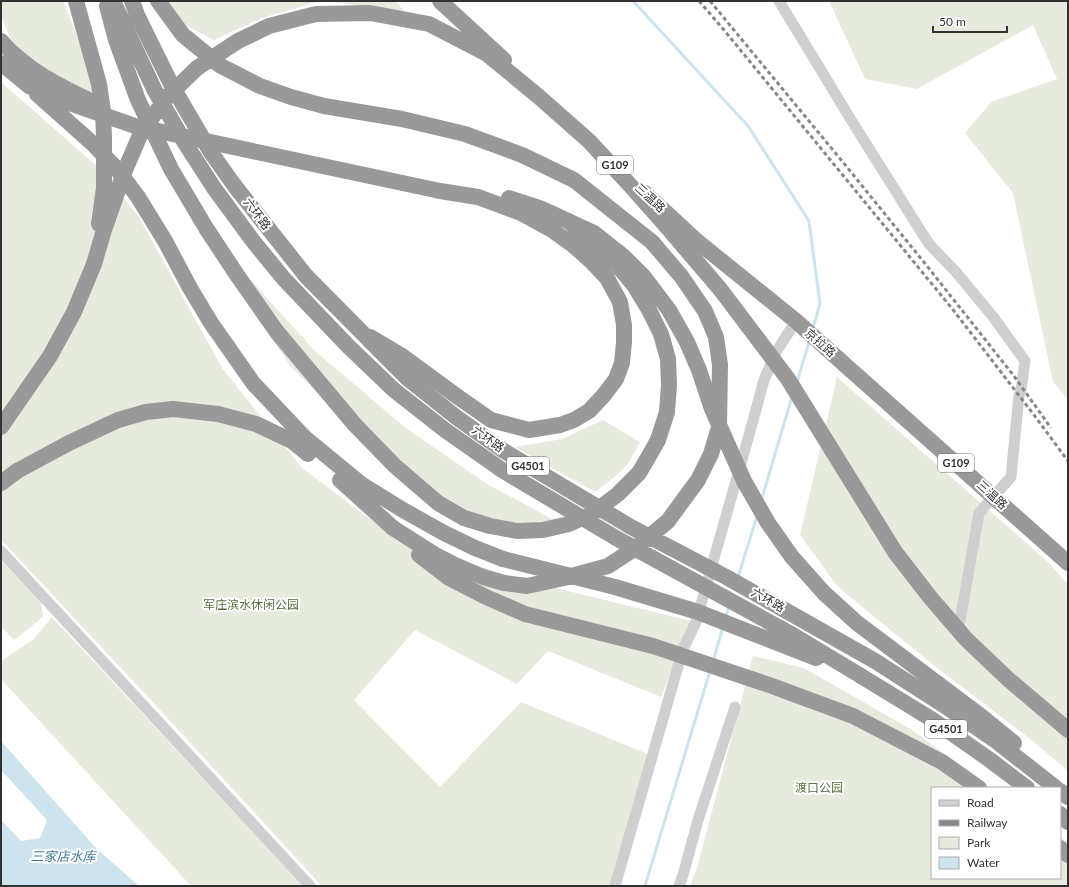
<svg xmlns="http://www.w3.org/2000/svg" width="1069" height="887" viewBox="0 0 1069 887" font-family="Lato,'Noto Sans SC',sans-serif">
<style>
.green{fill:#e6ebde}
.water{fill:#cde4ee}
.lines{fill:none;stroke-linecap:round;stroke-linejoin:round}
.stream{stroke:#cde4ee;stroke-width:3}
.minor{stroke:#cfcfcf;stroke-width:11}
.highway{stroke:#999;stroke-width:16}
.rail{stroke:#878787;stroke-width:3;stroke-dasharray:4 3;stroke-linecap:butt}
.highway-bridge{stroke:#999;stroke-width:16}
.labels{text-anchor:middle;stroke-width:4;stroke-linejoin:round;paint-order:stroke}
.shield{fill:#fff;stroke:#707070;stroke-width:1}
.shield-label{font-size:11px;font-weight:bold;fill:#323232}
.street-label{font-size:12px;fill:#323232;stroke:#fff}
.park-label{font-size:12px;fill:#596f3e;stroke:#fff}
.water-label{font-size:13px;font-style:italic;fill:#3e7b96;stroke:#fff}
</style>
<rect width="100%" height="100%" fill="#fff"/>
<!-- green -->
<path class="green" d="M1,1H63L102,99L54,77L26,56L11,39L1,16Z
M162,1H320L262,18L214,40L170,17Z
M329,1H395L406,13Z
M829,1H1068V400L1053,382L1013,193L965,133L991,102L1057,79L1033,25L917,89L865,79Z
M1,82L99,168L139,217L222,368L302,468L399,541L519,579L691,621L661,697L548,651L517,684L415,630L354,700L440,787L521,702L655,757L619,886H322L136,684L1,540Z
M219,245L315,351L407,429L487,484L552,519L544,525L508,531L426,498L291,367L212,251Z
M837,377L1047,561L1068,584V771L1034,742L932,664L838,587L800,535Z
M603,420L640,442L628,464L611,480L595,492L515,447L562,439Z
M1,558L41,601L43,617L14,640L1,626Z
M52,617L246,824L302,886H191L1,679V661L34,639Z
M753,656L804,668L912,730L990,788H932V878H1060V836L1068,844V886H690L697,868Z"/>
<!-- water -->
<path class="water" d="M1,741L96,848L139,886H1V820L21,841L40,838L47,820L1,770Z"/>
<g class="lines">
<!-- stream -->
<path class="stream" d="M633,1L748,126L809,221L820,304L813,328
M797,382L810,339
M761,501L792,397
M738,577L757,516
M726,617L729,606
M713,661L723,627
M645,886L710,671"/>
<!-- minor -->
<path class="minor" d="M779,1L853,123L929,244L956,272L994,318L1025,361L1021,390L1019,395L1011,477L979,513L960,621
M1,551L310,886
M615,886L683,649L696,622L751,428L764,380L776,352L796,321
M679,886L683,875L698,820L735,707"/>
<!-- highway -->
<path class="highway" d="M440,1L504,60
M1,41C25,69 60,87 93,102
M1,63L29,86L72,104L135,126L440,191L478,197L521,213L552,230L573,245L591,261L607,278L620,302L624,325V342L622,363L616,379L604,395L589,411L574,420L560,425L529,430L491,420L458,397L402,356L370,337
M37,94L92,143L117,169L138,197L165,241L190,288L211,323L253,383L305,438L361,484L403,510L444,533L475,548L503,559
M645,193L698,242L796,321L844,364L1068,563
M509,198L540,208L568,221L601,249L618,266L634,285L648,308L661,334L668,359L669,385L667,412L658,440
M1,427L50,356L74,312L94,264
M340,480L393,528
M1,483L17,471L69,443L118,420L146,412L173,409L218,414L256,424L292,441L308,454
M861,676L933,720L990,760L1027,788
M1060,791L1068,797
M1060,814L1068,822
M1060,848L1068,855"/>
<!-- rail -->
<path class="rail" d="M699,1L724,30L954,311L1034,415L1068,461
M710,1L842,161L927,266L1014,376L1051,428"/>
<!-- highway-bridge -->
<path class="highway-bridge" d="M76,1L99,84L103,111L104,138V188L99,224
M113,1L154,89L185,143L214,188L253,241L284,279L348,346L394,390L445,430L502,470L616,538L793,635L861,676
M132,1L137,15L171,84L210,151L234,185L306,276L407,378L456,417L504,451L559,484L631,527L728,578L875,661L942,704L996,741L1056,788
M158,1L183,35L221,66L260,86L291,97L324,106L402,119L465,134L522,155L574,180L652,242L681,276L705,311L716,337L720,365L719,427L711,454L698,480L668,521L637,547L608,566L564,578L527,586L504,583L483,577L453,564L437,556L393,528
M107,6L116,40L138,100L171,169L206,228L237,275L277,332L355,425L395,466L438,503L464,518L490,526L517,531L543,530L569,524L593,513L618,494L639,473L649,456L658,440
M568,221L594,233L623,256L644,277L669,310L687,342L699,370L712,409L744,481L768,523L792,557L824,593L857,623L982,717L1014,743
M94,264L104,230L125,170L141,133L154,115L168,96L197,68L238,41L269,26L316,14L370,13L429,24L487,54L538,96L589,141L629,184L667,227L720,289L788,379L895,552L929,596L966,639L1008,679L1068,730
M419,555L449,578L486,597L525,614L653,646L772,686L853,716L942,762L979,788
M503,559L615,587L698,612L816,658"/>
</g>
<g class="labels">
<!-- shield labels -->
<g class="shield">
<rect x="597" y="156" width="36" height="18" rx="3"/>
<rect x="938" y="454" width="36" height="18" rx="3"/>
<rect x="507" y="457" width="42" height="18" rx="3"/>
<rect x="925" y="720" width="42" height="18" rx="3"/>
</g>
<g class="shield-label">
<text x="615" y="169">G109</text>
<text x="956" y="467">G109</text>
<text x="528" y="470">G4501</text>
<text x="946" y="733">G4501</text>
</g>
<!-- street labels -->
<g class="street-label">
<text transform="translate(650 198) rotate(43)" y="4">三温路</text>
<text transform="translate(257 214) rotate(53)" y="4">六环路</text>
<text transform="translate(820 343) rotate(41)" y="4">京拉路</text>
<text transform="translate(488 439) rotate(35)" y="4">六环路</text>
<text transform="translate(992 495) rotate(42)" y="4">三温路</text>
<text transform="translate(768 600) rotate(29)" y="4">六环路</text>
</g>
<!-- park labels -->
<g class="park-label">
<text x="251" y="609">军庄滨水休闲公园</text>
<text x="819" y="792">渡口公园</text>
</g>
<!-- water labels -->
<g class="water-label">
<text x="63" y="861">三家店水库</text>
</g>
</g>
<!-- border -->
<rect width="1069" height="887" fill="none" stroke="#323232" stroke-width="4"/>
<!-- legend -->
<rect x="931" y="787" width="130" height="92" fill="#ffffff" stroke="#adadad"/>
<rect x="939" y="800" width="20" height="6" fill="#cfcfcf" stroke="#adadad"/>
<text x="967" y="807" font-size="12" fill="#323232">Road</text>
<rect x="939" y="820" width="20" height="6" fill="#878787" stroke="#adadad"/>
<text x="967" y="827" font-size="12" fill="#323232">Railway</text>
<rect x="939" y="837" width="20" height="12" fill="#e6ebde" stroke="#adadad"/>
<text x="967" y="847" font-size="12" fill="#323232">Park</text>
<rect x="939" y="857" width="20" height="12" fill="#cde4ee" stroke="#adadad"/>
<text x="967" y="867" font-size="12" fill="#323232">Water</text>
<!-- scale -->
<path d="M933 26v6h74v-6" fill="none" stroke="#323232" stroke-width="2"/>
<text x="939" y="26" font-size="12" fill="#323232" stroke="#ffffff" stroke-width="3" paint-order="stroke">50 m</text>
</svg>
